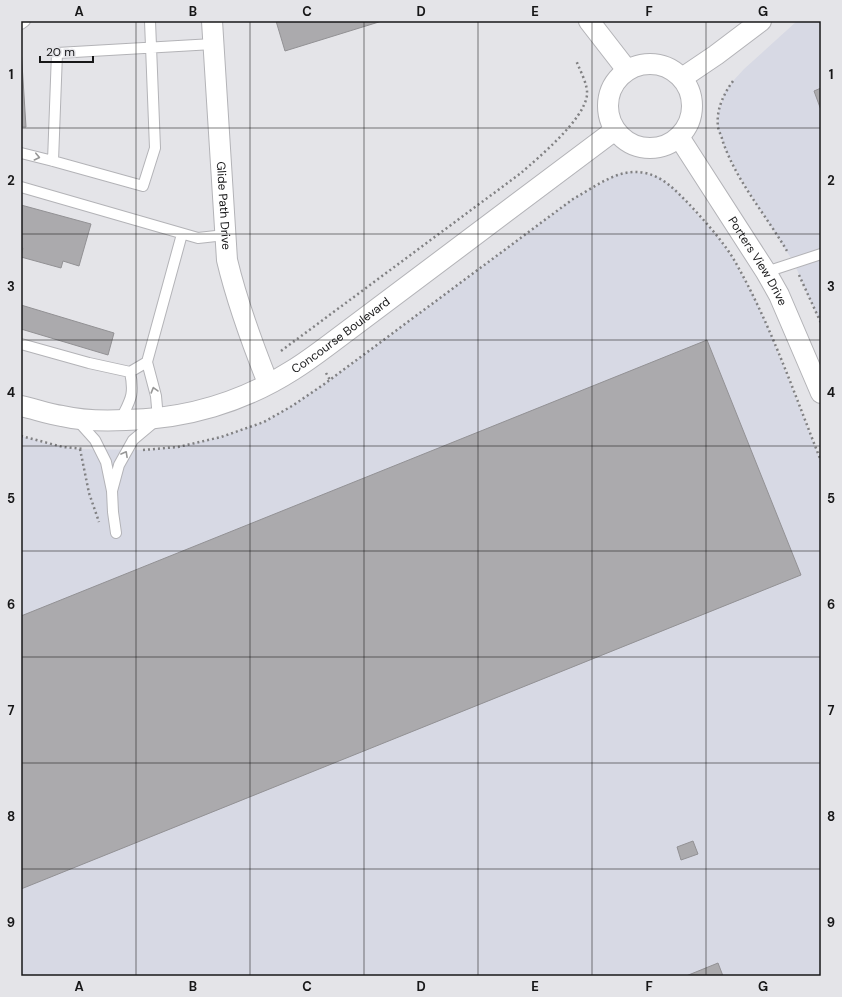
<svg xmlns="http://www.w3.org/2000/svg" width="842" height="997" viewBox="0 0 842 997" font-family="'DM Sans',sans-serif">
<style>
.built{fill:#d7d9e4}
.building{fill:#abaaad;stroke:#929194}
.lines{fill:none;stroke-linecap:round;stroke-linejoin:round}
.service-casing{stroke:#b3b3b7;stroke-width:12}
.minor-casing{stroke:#b3b3b7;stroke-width:22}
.path{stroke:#818183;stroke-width:2.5;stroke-dasharray:2 3;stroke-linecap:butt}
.service{stroke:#fff;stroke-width:10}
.minor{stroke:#fff;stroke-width:20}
.oneway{stroke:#979797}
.grid{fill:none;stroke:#171718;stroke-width:1;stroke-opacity:0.55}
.labels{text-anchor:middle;stroke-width:3;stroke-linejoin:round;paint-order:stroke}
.street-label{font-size:12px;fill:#171718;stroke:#e4e4e8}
.neatline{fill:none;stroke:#171718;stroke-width:1.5}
.grid-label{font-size:13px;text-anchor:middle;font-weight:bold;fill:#171718}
</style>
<rect width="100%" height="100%" fill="#e4e4e8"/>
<!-- built -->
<path class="built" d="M797,21H821V324L794,263L745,185L727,153L718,128L719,111L725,92L733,81L744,69Z
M629,172L644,173L659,177L675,189L717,236L732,257L755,299L770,333L821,462V976H21V436L45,443L74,449L149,450L178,447L221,437L264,422L292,406L330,380L573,199L616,175Z"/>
<!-- building -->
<path class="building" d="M276,21H382L285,51Z
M21,48L26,127H21Z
M821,88V110L814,91Z
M21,205L91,224L79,266L63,261L61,268L21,257L23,248H21Z
M21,305L114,333L108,355L21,329Z
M707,340L801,575L21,889V616Z
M693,841L698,854L681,860L677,847Z
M718,963L723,976H686Z"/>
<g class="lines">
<defs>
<path id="service" d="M21,24L25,21
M21,153L53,161L143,186L155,148L150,21
M53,161L57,53L213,44
M21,187L198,238L225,235
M766,272L821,254
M21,344L89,363L130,372L147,362L182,234
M78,421L95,440L106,462L112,491L113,512L116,533
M120,421C130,400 135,396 130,372
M112,491L119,465L133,440L158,419L156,396L147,362"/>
<g id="minor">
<path id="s1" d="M212,21L227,260C237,302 252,343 268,383"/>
<path d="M589,21L627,70"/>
<circle cx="650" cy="106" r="42"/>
<path d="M682,78L716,55L761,21"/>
<path id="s2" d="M679,137L766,272L779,295L821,393"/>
<path id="s3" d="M21,406C35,409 48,414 62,416C83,421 105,421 126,420C185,419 243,402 293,370C306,362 318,353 330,344L615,130"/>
</g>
</defs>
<!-- service casing -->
<use href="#service" class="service-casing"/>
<!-- minor casing -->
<use href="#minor" class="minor-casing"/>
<!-- path -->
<path class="path" d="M733,81C723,95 716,110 718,127C719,132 722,137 723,142C737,182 766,215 787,251
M799,275L821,323
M281,351L521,173C539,157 584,120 587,95C588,84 580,71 576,60
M326,373L330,380
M21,436L63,447L84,449
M80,449L89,493L99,522
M143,450L178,447L221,437L264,422L292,406L323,385L573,199C595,187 619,167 645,173C664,177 676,191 689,204C704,220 721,239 733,258C770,322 794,393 821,461"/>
<!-- service -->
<use href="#service" class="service"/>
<!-- minor -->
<use href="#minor" class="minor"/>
</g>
<!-- one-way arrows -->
<defs><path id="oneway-chevron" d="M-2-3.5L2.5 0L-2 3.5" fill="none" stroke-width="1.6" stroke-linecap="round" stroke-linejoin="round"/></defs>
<g class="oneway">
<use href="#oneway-chevron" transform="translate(37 157) rotate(13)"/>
<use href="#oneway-chevron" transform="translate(154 390) rotate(-106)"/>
<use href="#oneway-chevron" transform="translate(125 454) rotate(-61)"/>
</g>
<!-- grid -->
<path class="grid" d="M136,21V976M250,21V976M364,21V976M478,21V976M592,21V976M706,21V976M21,128H821M21,234H821M21,340H821M21,446H821M21,551H821M21,657H821M21,763H821M21,869H821"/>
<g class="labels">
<!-- street labels -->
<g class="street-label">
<text dy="4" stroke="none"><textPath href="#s1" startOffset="185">Glide Path Drive</textPath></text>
<text dy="4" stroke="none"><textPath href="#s2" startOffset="147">Porters View Drive</textPath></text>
<text dy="4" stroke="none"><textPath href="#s3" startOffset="342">Concourse Boulevard</textPath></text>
</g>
</g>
<!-- border -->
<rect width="842" height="997" fill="none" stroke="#e4e4e8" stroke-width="44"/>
<!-- scale -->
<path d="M40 56v6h53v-6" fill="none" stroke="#171718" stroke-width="2"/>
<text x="46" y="56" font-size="12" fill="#171718" stroke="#e4e4e8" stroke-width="3" paint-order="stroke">20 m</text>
<rect x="22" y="22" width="798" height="953" class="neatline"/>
<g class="grid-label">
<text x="79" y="16">A</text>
<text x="193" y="16">B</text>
<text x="307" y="16">C</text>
<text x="421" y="16">D</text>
<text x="535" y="16">E</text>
<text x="649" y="16">F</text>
<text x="763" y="16">G</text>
<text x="11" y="79">1</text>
<text x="831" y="79">1</text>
<text x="11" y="185">2</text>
<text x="831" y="185">2</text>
<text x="11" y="291">3</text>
<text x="831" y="291">3</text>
<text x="11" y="397">4</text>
<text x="831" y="397">4</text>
<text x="11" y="503">5</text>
<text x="831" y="503">5</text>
<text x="11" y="609">6</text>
<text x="831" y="609">6</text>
<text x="11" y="715">7</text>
<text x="831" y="715">7</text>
<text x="11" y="821">8</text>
<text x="831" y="821">8</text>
<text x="11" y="927">9</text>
<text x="831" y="927">9</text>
<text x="79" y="991">A</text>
<text x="193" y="991">B</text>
<text x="307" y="991">C</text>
<text x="421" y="991">D</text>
<text x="535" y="991">E</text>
<text x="649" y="991">F</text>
<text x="763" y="991">G</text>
</g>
</svg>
